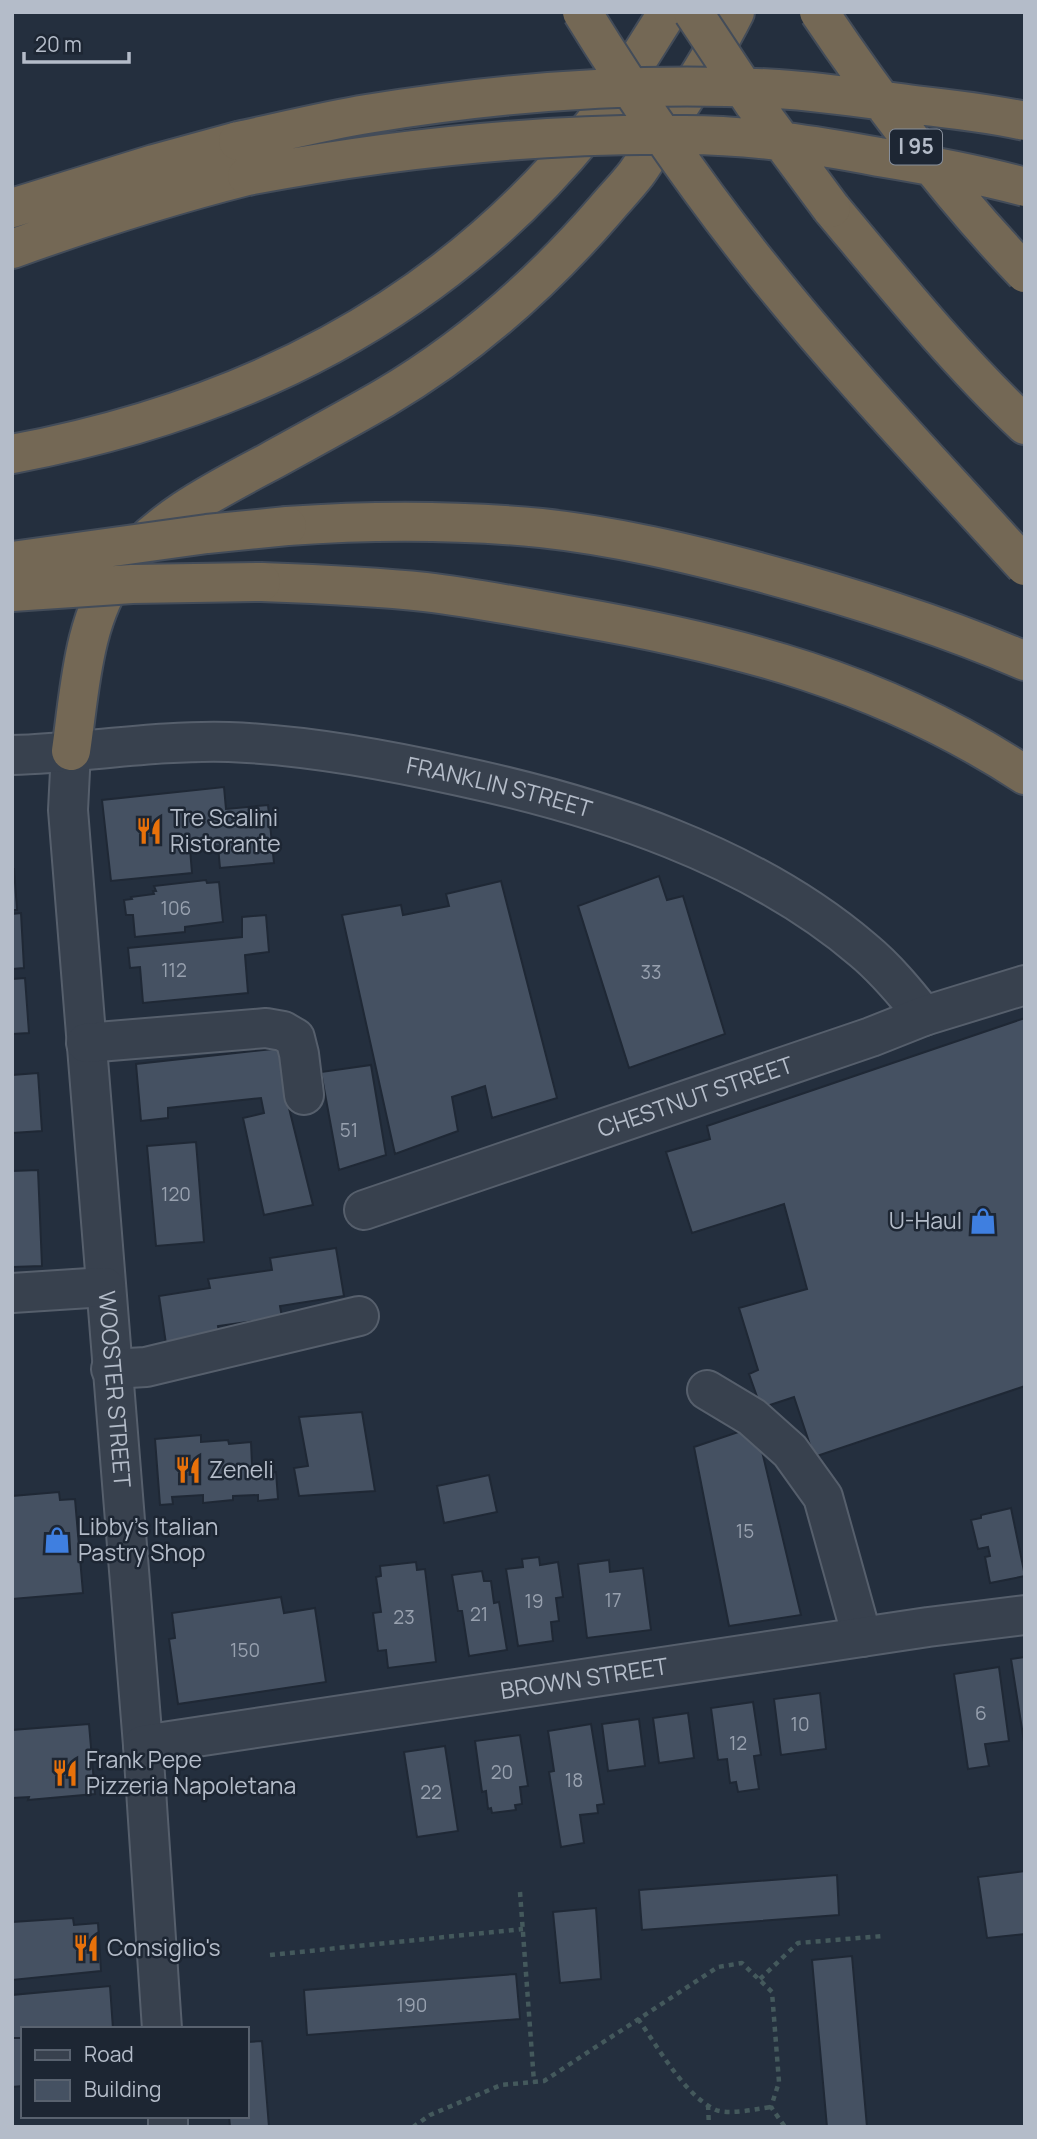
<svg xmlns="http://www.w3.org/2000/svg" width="1037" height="2139" viewBox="0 0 1037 2139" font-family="Manrope,sans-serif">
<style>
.building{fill:#455162;stroke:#1f2835;stroke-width:2}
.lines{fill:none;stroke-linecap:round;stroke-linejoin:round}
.minor-casing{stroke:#565f6c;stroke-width:42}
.highway-casing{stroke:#434c59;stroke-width:42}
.path{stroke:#44595c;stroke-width:4.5;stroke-dasharray:5 5;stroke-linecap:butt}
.minor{stroke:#38414e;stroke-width:38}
.highway{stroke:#746855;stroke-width:38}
.highway-bridge-casing{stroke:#434c59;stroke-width:42;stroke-linecap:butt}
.highway-bridge{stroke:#746855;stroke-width:38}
.labels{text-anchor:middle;stroke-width:5;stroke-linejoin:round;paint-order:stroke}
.number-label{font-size:19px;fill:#98a1af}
.shield{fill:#1d2633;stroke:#878f9c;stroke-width:2}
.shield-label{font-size:21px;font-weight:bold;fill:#b4bcc9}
.street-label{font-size:23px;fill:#b4bcc9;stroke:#1d2633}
.poi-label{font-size:23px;fill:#b4bcc9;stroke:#1d2633;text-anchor:start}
</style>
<rect width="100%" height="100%" fill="#242f3e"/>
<!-- building -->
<path class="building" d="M224,787L226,809L268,805L274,863L220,868L218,846L190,849L192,873L111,881L102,800Z
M12,869H14L17,910H12Z
M659,876L667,900L683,896L725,1034L629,1068L578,906Z
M206,880L207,883L219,882L223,922L185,927V932L135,937L133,915H126L124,900L132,899L131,897L154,894L153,891H156L154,886Z
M501,881L557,1098L492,1118L485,1086L452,1097L458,1131L395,1154L342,915L401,905L403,915L449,906L446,894Z
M21,913L24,968L12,969V914Z
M266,915L269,952L245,955L248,993L143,1003L140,967L130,968L128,948L242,937V917Z
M25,978L29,1033L12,1034V979Z
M1025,1018V1386L814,1457L794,1397L761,1408L749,1374L758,1370L739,1308L807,1289L784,1204L692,1233L666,1152L710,1139L707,1126Z
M282,1048L289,1108L313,1205L264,1215L243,1118L264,1113L261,1098L168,1108V1118L141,1121L136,1064Z
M371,1065L386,1155L339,1170L321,1072Z
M38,1073L42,1131L12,1133V1075Z
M196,1142L204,1242L156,1246L147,1146Z
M38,1170L42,1266L12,1267V1171Z
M336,1248L344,1296L280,1306L282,1317L218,1326L221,1343L167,1351L159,1296L210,1288L208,1279L272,1270L270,1258Z
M362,1412L375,1491L299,1496L294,1468L308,1466L299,1417Z
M756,1426L801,1615L729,1626L694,1447Z
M201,1435V1442L228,1440L229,1444L251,1442L252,1465H260V1473L276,1472L278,1499L258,1501V1495L233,1496V1500L203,1503V1495L172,1497L173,1504L160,1505L155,1439Z
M489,1475L497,1512L444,1523L437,1486Z
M59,1492L60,1500L75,1499L83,1593L12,1599V1496Z
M1011,1508L1025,1576L990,1583L985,1557L990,1556L988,1547L978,1549L971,1520L981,1518V1515Z
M539,1557L540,1565L558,1562L563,1597L556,1598L559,1621L551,1622L553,1641L518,1646L506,1569L523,1567L522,1559Z
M609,1560L610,1572L643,1568L651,1630L587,1638L578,1564Z
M416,1562L417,1570L425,1569L436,1662L388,1668L386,1650L378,1651L373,1613L381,1612L376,1577L381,1576L380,1566Z
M482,1571L484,1581H491L494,1603L499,1602L507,1650L469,1656L462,1611H458L452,1575Z
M281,1597L284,1613L315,1608L326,1682L178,1704L169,1639L175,1638L172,1613Z
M1025,1657V1748L1011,1659Z
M999,1667L1009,1741L985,1744L989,1766L968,1769L954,1674Z
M820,1693L826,1749L781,1755L774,1699Z
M753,1702L761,1755L754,1756L759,1789L738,1792L736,1782L730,1783L727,1759L718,1760L711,1708Z
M688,1713L694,1758L659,1763L653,1718Z
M639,1719L645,1766L608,1771L602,1724Z
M89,1724L95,1794L28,1800L29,1797L12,1798V1730Z
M591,1724L604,1804L597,1805L598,1813L580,1815L584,1843L561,1847L549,1772L554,1771L548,1731Z
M520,1735L528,1786L520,1787L522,1804L515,1805L516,1810L492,1813L491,1808L488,1809L486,1791L482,1792L475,1741Z
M445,1746L458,1831L417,1837L404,1752Z
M1025,1871V1934L987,1938L978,1877Z
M837,1875L839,1915L642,1930L639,1890Z
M596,1908L601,1979L560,1983L553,1912Z
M73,1918L74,1925L98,1923L101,1971L12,1980V1922Z
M852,1956L867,2127H827L812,1960Z
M516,1974L520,2019L307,2035L304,1990Z
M110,1986L113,2029H23V2038H12V1995Z
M12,2038H23V2086L12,2087Z
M262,2041L269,2127H230L229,2116H247V2042Z"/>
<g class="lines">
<defs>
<g id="minor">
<path id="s1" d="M71,751L68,810L143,1745L162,2029"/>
<path id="s2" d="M12,755C84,753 156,740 229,742C306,745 383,759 459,776C599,806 752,855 863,950C886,969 905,992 924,1016"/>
<path d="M86,1043L266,1028L283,1031L295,1038L299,1054L304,1095"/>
<path id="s3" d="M364,1210L871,1037L924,1016L1025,985"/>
<path d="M12,1293L105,1287"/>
<path d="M111,1369L146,1367L359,1316"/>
<path d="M707,1390L752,1417L790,1451L823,1497L862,1637"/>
<path id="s4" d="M143,1745L928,1627L1025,1615"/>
<path d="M168,2116V2127"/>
</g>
<path id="highway" d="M12,208L154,164L238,141
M831,208C893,282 954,358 1025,425
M12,249C90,221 168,196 247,176
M12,454C241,411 439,314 588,131C618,94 642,52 668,12
M287,526C372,520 457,520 541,528C615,536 687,553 759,572C849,596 939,624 1025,661
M261,582C316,584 370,586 425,592C474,598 523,607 572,616C736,644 883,682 1025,775
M71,751C80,691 82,620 120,569C156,520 216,490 269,462C307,441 346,420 384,398C467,349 542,283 605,210C615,198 626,187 636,174C647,159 657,142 667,125C691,89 715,52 735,12"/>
</defs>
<!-- minor casing -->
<use href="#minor" class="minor-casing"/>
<!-- highway casing -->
<use href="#highway" class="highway-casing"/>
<!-- path -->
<path class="path" d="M520,1892L534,2082
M270,1955L523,1929
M760,1979L798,1943L883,1936
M638,2019C658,2047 685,2096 716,2110C729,2115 757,2109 771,2107
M708,2105L709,2127
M413,2127L430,2115L501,2085L544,2081L718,1967L742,1963L772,1992L779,2082L771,2107L785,2127"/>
<!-- minor -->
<use href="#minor" class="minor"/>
<!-- highway -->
<use href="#highway" class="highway"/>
<defs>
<path id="highway-bridge" d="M582,12C637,101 696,187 761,268C844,372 936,468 1025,566
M693,12L754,104L831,208
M819,12C881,104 948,193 1025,273
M238,141C281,132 324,121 367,114C502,92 642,81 778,89C824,92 869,99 915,105C952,109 988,113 1025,121
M247,176C390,149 539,133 685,135C750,135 815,145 879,157C928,165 977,174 1025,187
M12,561L207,534L287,526
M12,592L132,584L261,582"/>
</defs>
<!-- highway-bridge casing -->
<use href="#highway-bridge" class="highway-bridge-casing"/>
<!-- highway-bridge -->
<use href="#highway-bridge" class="highway-bridge"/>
</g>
<!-- icons -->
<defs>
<symbol id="restaurant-bare" viewBox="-9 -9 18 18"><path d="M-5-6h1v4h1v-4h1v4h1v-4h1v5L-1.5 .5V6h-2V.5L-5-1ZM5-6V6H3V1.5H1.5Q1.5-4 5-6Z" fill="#e8710a" stroke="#1d2633" stroke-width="2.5" paint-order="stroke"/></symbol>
<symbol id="shop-bare" viewBox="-9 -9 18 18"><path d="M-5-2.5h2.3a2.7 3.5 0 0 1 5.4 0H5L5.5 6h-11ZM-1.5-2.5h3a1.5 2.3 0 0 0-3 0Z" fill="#3f7fe0" stroke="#1d2633" stroke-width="2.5" paint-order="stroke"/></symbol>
</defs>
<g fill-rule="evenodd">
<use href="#restaurant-bare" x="130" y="812" width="38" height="38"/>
<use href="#shop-bare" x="964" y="1202" width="38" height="38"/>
<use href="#restaurant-bare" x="169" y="1451" width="38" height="38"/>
<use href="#shop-bare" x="38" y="1521" width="38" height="38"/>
<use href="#restaurant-bare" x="46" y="1754" width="38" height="38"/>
<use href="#restaurant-bare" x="67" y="1929" width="38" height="38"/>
</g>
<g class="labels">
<!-- number labels -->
<g class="number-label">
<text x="176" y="915">106</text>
<text x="174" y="977">112</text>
<text x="651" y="979">33</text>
<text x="349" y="1137">51</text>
<text x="176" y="1201">120</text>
<text x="745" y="1538">15</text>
<text x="613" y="1607">17</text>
<text x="534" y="1608">19</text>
<text x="479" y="1621">21</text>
<text x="404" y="1624">23</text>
<text x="245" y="1657">150</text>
<text x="981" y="1720">6</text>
<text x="800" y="1731">10</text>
<text x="738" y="1750">12</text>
<text x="502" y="1779">20</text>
<text x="574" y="1787">18</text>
<text x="431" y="1799">22</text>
<text x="412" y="2012">190</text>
</g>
<!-- shield labels -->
<rect class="shield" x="890" y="129.5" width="52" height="35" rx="5"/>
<g class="shield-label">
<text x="916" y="154">I 95</text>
</g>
<!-- street labels -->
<g class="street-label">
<text dy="8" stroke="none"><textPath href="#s2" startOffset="492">FRANKLIN STREET</textPath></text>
<text dy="8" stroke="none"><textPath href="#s3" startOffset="350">CHESTNUT STREET</textPath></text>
<text dy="8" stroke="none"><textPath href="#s1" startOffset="640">WOOSTER STREET</textPath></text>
<text dy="8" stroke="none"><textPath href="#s4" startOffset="446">BROWN STREET</textPath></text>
</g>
<!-- poi labels -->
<g class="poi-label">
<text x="170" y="826">Tre Scalini<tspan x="170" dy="26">Ristorante</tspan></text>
<text x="962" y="1229" text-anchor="end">U-Haul</text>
<text x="209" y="1478">Zeneli</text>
<text x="78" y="1535">Libby's Italian<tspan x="78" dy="26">Pastry Shop</tspan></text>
<text x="86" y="1768">Frank Pepe<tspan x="86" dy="26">Pizzeria Napoletana</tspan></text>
<text x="107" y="1956">Consiglio's</text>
</g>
</g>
<!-- border -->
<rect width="1037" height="2139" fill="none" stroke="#b4bcc9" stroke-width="28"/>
<!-- legend -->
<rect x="21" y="2027" width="228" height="91" fill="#1d2633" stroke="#59626f" stroke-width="2"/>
<rect x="35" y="2050" width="35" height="10" fill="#38414e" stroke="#59626f" stroke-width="2"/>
<text x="84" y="2062" font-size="21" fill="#b4bcc9">Road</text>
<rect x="35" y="2080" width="35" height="21" fill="#455162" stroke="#59626f" stroke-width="2"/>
<text x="84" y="2097" font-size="21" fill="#b4bcc9">Building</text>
<!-- scale -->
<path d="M24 52v10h105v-10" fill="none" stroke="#b4bcc9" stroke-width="3.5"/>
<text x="35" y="52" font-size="21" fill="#b4bcc9" stroke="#1d2633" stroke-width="5" paint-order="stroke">20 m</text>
</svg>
